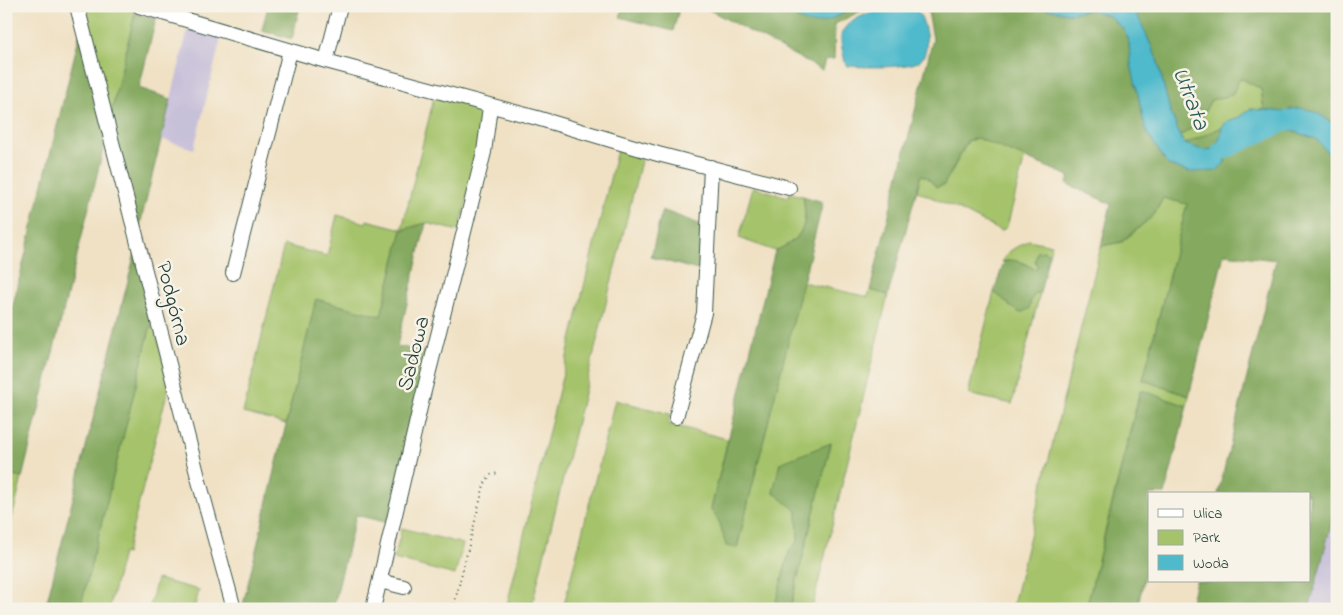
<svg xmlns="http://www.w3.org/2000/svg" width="1343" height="615" viewBox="0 0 1343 615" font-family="'Indie Flower',sans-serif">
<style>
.industrial{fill:#c7c0d9}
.green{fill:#a5c36b;stroke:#628050}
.forest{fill:#84a95f;stroke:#52734a}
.water{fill:#4fbacc;stroke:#377c80}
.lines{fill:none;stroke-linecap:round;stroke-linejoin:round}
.river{stroke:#4fbacc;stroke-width:19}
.minor-casing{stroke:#3e564a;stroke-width:16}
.path{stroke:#3e564a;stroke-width:2;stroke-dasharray:1 4;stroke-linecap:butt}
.minor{stroke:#fff;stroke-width:14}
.labels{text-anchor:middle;stroke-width:5;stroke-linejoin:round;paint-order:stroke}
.street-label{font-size:22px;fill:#1f3d34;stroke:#f7f3e8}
.water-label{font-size:24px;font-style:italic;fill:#2b5c5a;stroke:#f7f3e8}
</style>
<rect width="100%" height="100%" fill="#f7f3e8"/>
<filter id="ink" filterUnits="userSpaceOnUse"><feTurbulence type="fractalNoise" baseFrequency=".02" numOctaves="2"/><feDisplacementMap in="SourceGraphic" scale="10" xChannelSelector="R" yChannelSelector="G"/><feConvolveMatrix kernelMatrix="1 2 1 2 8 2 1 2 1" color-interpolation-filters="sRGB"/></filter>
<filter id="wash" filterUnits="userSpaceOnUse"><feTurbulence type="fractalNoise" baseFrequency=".0096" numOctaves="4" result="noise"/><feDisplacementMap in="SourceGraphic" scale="20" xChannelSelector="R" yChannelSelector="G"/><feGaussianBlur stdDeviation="1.12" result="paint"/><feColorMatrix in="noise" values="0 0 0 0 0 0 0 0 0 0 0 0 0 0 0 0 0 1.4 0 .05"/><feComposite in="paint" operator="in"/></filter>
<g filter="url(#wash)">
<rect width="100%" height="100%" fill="#f0e1c4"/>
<!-- industrial -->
<path class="industrial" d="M188,29L221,38L194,149L161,139Z
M1337,502V609H1309Z"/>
<!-- green -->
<path class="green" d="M82,6H120L135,13L110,118Z
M1240,78L1261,89L1264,110L1250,109L1239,117L1228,121L1222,127L1185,144L1180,136L1198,124L1211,100L1232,95Z
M434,97C454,102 482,103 485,127L459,231L426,223L402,230L381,316L316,300L286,424L243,413L284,245L327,256L337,215L366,223L367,220L402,229Z
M977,138L1025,157L1007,227L1001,231L958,209L917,191L921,174L927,177L936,187L950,175L968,141Z
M617,150L642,157L531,609H506Z
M753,187L788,197L790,193L803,196C808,226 804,238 775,251L739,238Z
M1163,198L1187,204L1143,380L1189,396L1187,406L1140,390L1086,609H1012L1101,246L1122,242L1154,215Z
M1029,240L1052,245L1049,254L1044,251L1036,270C1024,263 1016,257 1002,262C1006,250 1018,247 1029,240Z
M802,282L868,297L870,290L888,295L812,609H790L831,443L797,511L798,541L790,549L774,609H563L615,400L670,414L668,424L728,439L711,509L720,523L726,545L737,548Z
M994,292L1005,300L1010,307L1031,301L1035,293H1040L1012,404L968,394Z
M153,317L169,385L126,554L123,553L109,609H80Z
M6,474L22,478L6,543Z
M402,528L463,544L455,575L394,559Z
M157,579L199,590L194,609H149Z"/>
<!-- forest -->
<path class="forest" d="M268,6H300L292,39L262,30Z
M623,6H680L673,31L620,17Z
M702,6H771L775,9L825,22L860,6H871L835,24L834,59L825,60L822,70Z
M927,6H1033L1068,13L1090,10L1109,16L1124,30L1129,43L1130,59L1146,131L1168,165L1189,172L1224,164L1227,156L1242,144L1249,130L1260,128L1274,132L1287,129L1316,139L1331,157L1337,175V502L1309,609H1189L1196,581H1309V494H1218L1276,260L1224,254L1189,396L1143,380L1187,204L1163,198L1154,215L1121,242L1101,246L1111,204L1067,184L1069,176L977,138L967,141L944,185L936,187L927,177L921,175L888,295L870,290L933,39Z
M1130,6H1337V128L1329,120L1291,108L1286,112L1264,110L1261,89L1240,78L1232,95L1211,100L1198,124L1180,136L1169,107L1157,59L1143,27L1134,9Z
M135,13L156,19L139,88L171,99L139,229L110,118Z
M80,33L106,138L22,478L6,474V333Z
M1222,127L1220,138L1213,149L1203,150L1185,144Z
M803,196L823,202L737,548L726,546L720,523L711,509L775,251C804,238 808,226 803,196Z
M662,210L702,225L701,271L651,257Z
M426,223L397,346L429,353L388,523L356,515L333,609H242L316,299L381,316L402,230Z
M136,249L153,317L80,609H45Z
M1044,251L1049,254L1040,293H1035L1031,301L1029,309L1020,313C1010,307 1004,299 994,292L1004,262C1017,257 1024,264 1036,270L1038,267L1035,261L1037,252Z
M1141,390L1187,406L1165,494H1149V558L1137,609H1086Z
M831,443L790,609H774L790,549L798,541L797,511L773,492L780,463Z"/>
<!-- water -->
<path class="water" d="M771,6H860L825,22L811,24L775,9Z
M891,6H913C921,13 924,23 926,34C927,42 927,53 921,60C912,69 861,67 848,66L845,63C844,55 840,44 841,36C844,18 877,11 891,6Z
M1033,6H1130L1134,9L1143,27L1157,59L1169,107L1181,139L1185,144L1203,150L1213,149L1220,138L1222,127L1227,121L1239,117L1250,109L1286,112C1302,101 1325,116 1337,128V175L1331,157L1316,139L1287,129L1274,132L1260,128L1249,130L1242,144L1227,156L1224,164L1216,171L1189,172L1168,165L1146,131L1130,59L1129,43L1124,30L1109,16L1090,10L1068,13Z"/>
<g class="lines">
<!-- river -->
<path class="river" d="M1221,151L1289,120"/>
</g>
</g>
<g filter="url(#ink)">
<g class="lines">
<defs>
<path id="minor" d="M77,6L199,481L234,609
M139,6L326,61L537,118L658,154L789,188
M326,61L340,6
M233,273L290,51
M676,417L704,313L711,167
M380,581L404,587
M373,609L422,399L484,152L490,107"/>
</defs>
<!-- minor casing -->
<use href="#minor" class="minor-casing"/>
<!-- path -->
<path class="path" d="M453,609L484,485L490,475L498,473"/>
<!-- minor -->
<use href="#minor" class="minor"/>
</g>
</g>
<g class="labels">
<!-- street labels -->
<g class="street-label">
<text transform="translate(175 303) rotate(76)" y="8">Podgórna</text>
<text transform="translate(412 353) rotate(-76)" y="8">Sadowa</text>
</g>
<!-- water labels -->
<g class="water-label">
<text transform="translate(1192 98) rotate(69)" y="8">Utrata</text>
</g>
</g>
<!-- margin -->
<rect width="1343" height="615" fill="none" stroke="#f7f3e8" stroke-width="25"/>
<!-- legend -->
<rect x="1148" y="492" width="162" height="90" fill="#f7f3e8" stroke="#a1aaa0"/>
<rect x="1158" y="509" width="25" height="8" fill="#ffffff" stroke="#a1aaa0"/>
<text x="1193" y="518" font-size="15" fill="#1f3d34">Ulica</text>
<rect x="1158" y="530" width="25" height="15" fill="#a5c36b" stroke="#a1aaa0"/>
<text x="1193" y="542" font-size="15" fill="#1f3d34">Park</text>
<rect x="1158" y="555" width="25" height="15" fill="#4fbacc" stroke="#a1aaa0"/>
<text x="1193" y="568" font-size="15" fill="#1f3d34">Woda</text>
</svg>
